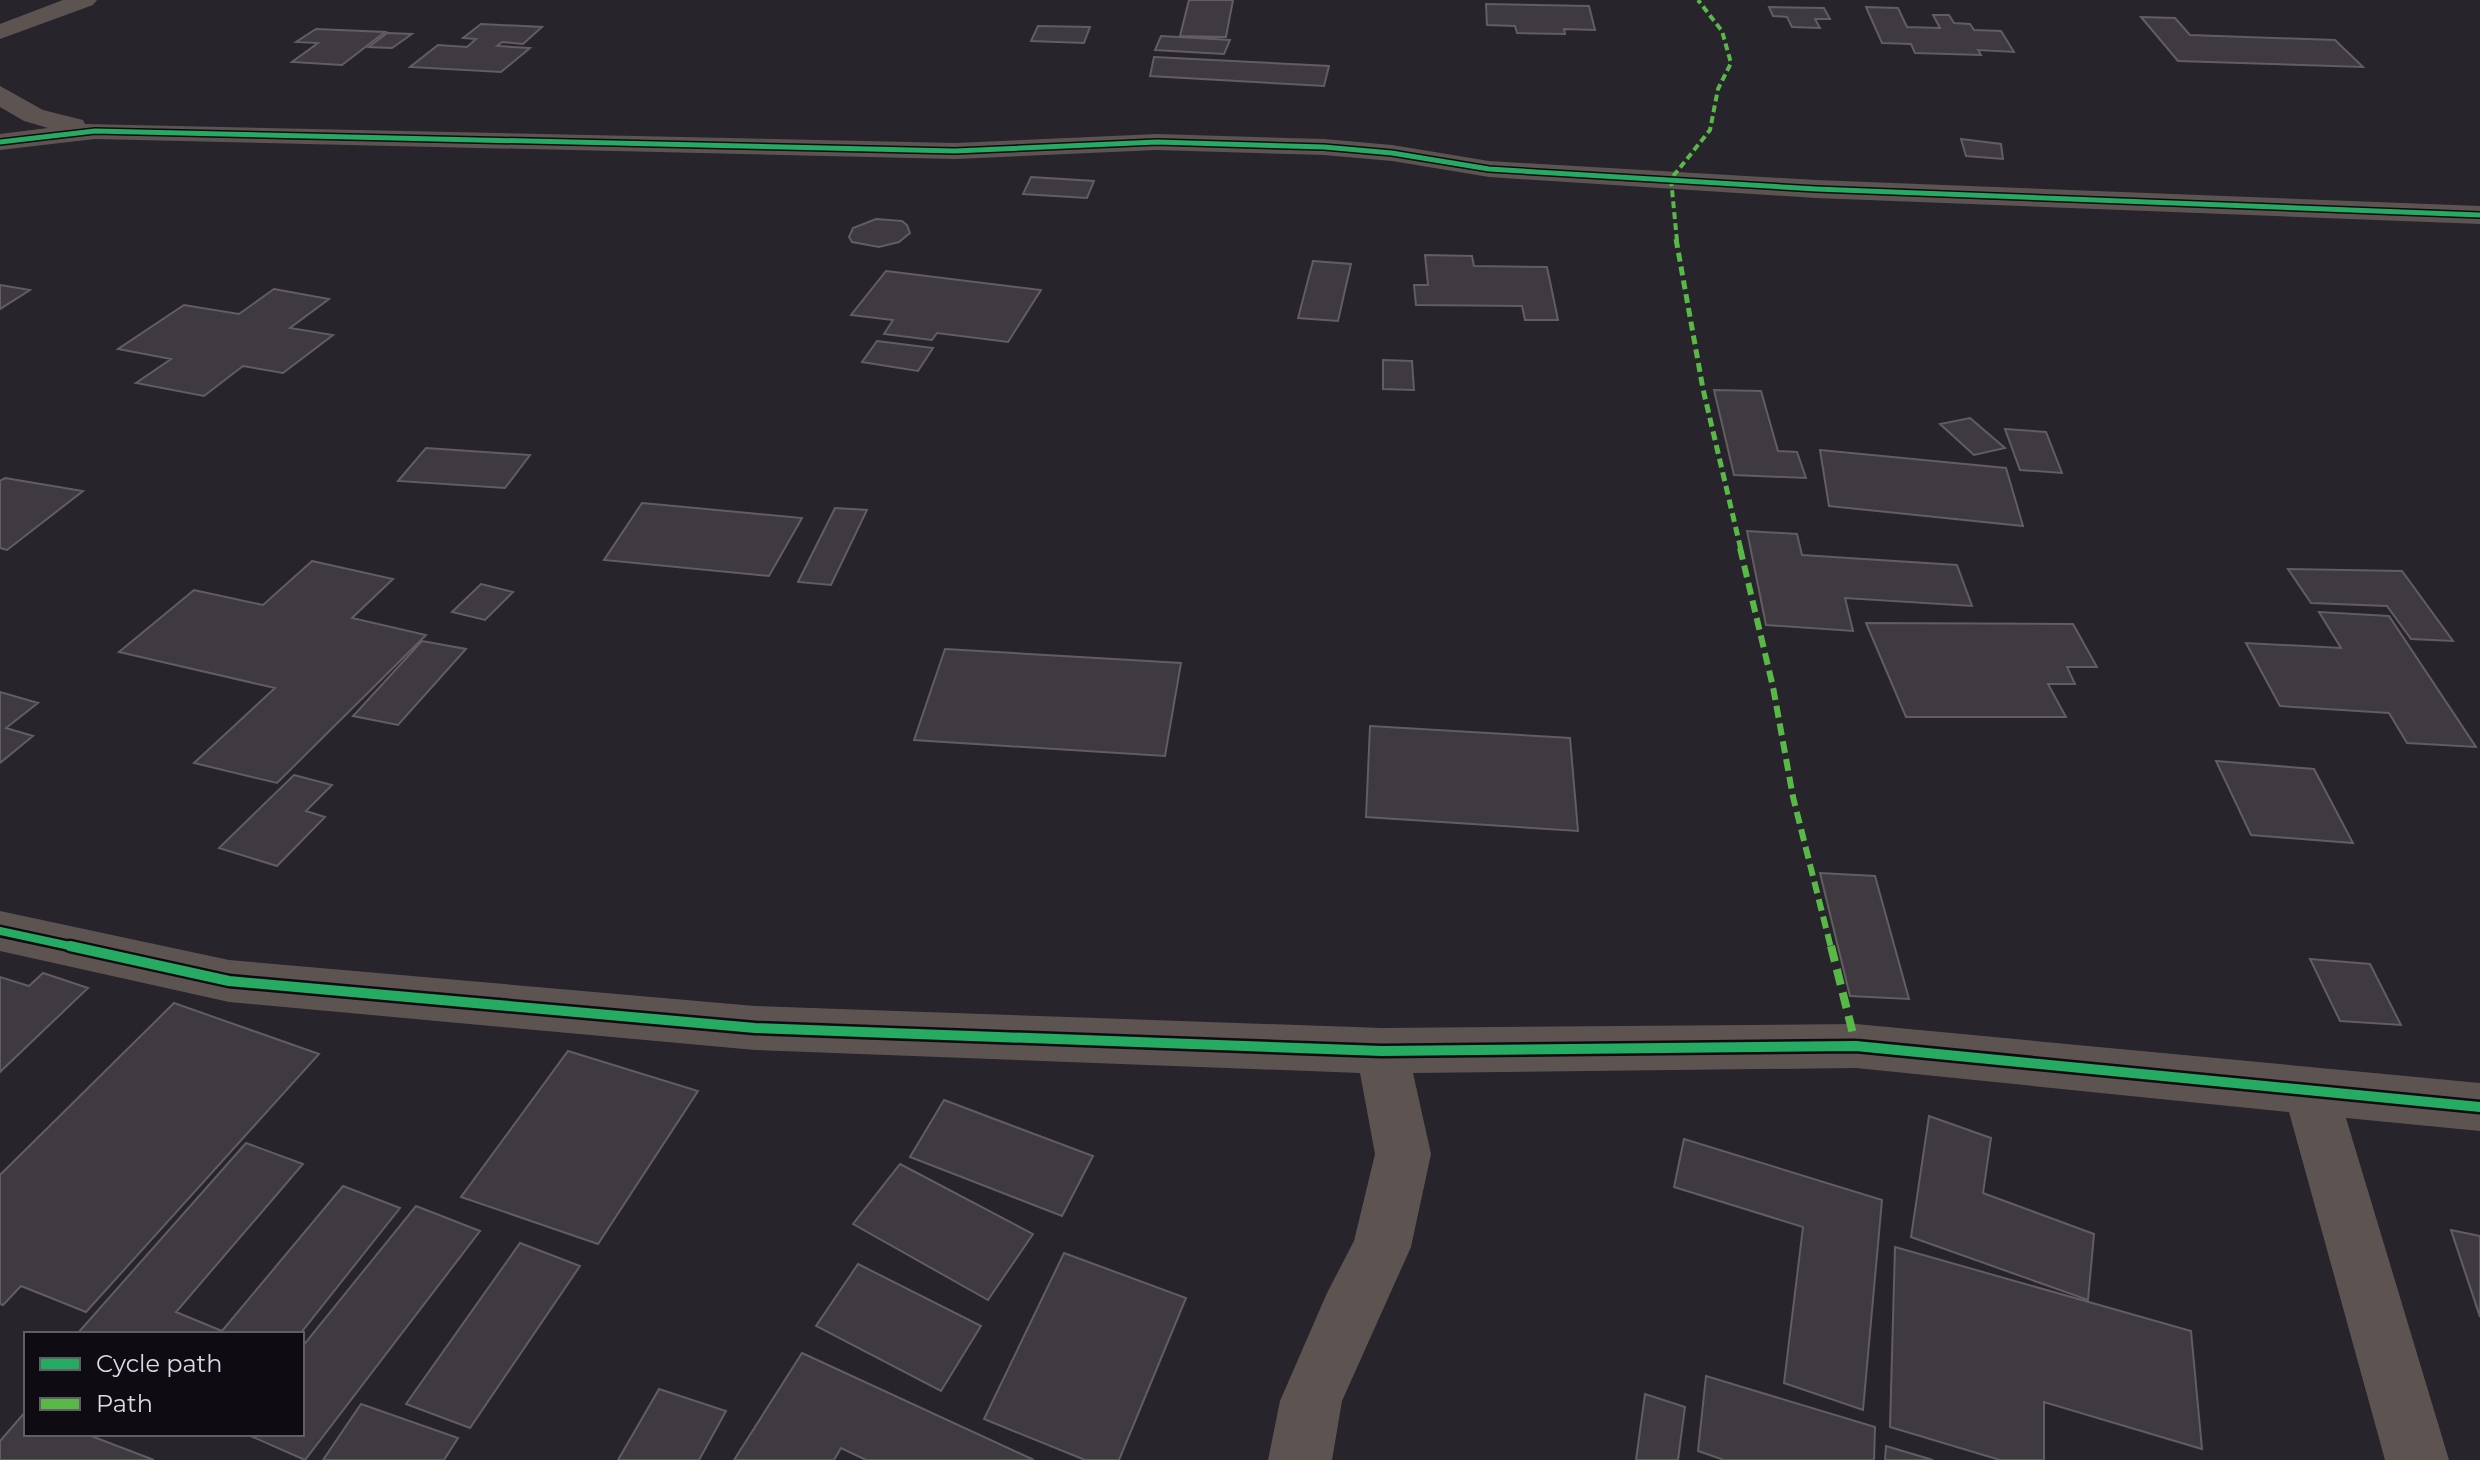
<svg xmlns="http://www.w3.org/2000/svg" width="2480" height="1460" viewBox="0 0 2480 1460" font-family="Montserrat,sans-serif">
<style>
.building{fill:#3f3a40;stroke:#625d62;stroke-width:2}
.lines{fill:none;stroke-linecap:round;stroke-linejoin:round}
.minor{fill:#5d5451;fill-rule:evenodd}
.quiet-far3{stroke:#58b947;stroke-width:4;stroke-dasharray:7 4;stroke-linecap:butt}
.quiet-far2{stroke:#58b947;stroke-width:5;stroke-dasharray:9 5;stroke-linecap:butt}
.quiet-far1{stroke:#58b947;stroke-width:6;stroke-dasharray:12 6;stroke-linecap:butt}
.quiet{stroke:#58b947;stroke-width:8;stroke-dasharray:16 8;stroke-linecap:butt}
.cycleway-far2-casing{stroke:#0e0b12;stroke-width:8}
.cycleway-far1-casing{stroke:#0e0b12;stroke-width:13}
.cycleway-casing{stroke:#0e0b12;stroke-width:15}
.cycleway-far2{stroke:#26ab63;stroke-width:5}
.cycleway-far1{stroke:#26ab63;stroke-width:8}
.cycleway{stroke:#26ab63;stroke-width:10}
</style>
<rect width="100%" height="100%" fill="#27242c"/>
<!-- building -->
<path class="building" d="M1189,0H1233L1226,37L1180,36Z
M1486,4L1589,6L1595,30L1564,29L1565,34L1517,33L1515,26L1487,25Z
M1769,7L1824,8L1830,19H1815L1820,28L1792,27L1787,17L1773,16Z
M1866,7L1898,8L1907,27L1940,28L1933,15H1949L1954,23L1970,24L1974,30L2001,31L2014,52L1978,50L1981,55L1915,53L1911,44L1882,43Z
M2141,17L2175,18L2190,35L2335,40L2363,67L2178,61Z
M481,24L542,27L523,44L502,42L497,46L530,48L501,72L410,67L438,45L467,47L476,39L463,38Z
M1038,26L1090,27L1084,43L1031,41Z
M316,29L385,32L342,65L292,62L318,43L296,42Z
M387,33L412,34L392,48L369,47Z
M1161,36L1230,40L1224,54L1155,50Z
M1154,57L1329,66L1324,86L1150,76Z
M1961,139L2001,144L2003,159L1966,156Z
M1031,177L1094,181L1087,198L1023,194Z
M876,219L902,221L907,225L910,233L899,242L879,247L852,242L849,237L853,228Z
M1425,255L1472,256L1474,266L1547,267L1558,320H1525L1522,306L1416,305L1414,285H1428Z
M1313,261L1351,264L1338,321L1298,318Z
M886,271L1041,290L1008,342L937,333L932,340L884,334L893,320L851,315Z
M0,285L30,290L0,309Z
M274,289L329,299L290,328L333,335L283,373L243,366L204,396L136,383L171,359L118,349L184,305L239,314Z
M877,341L933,348L918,371L862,362Z
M1383,360L1412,361L1414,390L1383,389Z
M1714,390L1761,391L1778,451L1797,452L1806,478L1734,475Z
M1970,418L2005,448L1974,455L1940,424Z
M2005,429L2046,432L2062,473L2020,470Z
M426,448L530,455L505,488L398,481Z
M1820,450L2006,468L2023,526L1829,506Z
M5,478L83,491L7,550L0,548V481Z
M642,503L802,518L769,576L604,560Z
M835,508L867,510L831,585L798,582Z
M1747,531L1797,534L1802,555L1957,565L1972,606L1845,598L1853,631L1766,625Z
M312,561L393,579L352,618L426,635L277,783L194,763L275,688L119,652L194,590L263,605Z
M2288,569L2402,571L2453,641L2411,639L2387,606L2311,603Z
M481,584L513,592L485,620L452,612Z
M2319,612L2389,616L2476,747L2407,743L2389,713L2280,706L2246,643L2341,648Z
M1866,623L2073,624L2097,667H2067L2075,684H2048L2066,717H1906Z
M422,641L466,649L398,725L353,716Z
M945,649L1181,663L1165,756L914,740Z
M0,692L38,703L6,728L33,736L0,763Z
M1370,726L1570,738L1578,831L1366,817Z
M2216,761L2314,769L2353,843L2251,835Z
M294,775L332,785L306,811L325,817L277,866L219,848Z
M1820,873L1875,876L1909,999L1850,996Z
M2310,959L2370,964L2401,1025L2340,1021Z
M43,973L88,988L0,1072V977L29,986Z
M174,1003L319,1054L86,1312L21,1286L3,1305L0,1304V1175Z
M568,1051L698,1091L598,1244L461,1197Z
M944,1100L1093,1156L1062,1216L910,1157Z
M1929,1116L1991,1138L1983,1193L2094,1234L2088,1300L1911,1237Z
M1684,1139L1882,1200L1863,1410L1784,1383L1803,1227L1674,1187Z
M246,1143L303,1164L176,1312L222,1331L343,1186L400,1208L300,1334H77Z
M900,1164L1033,1234L988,1300L853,1224Z
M416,1206L480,1231L305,1460L246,1434H302V1347Z
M2451,1230L2480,1236V1317Z
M520,1243L580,1266L470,1428L406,1404Z
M1895,1247L2191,1331L2202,1449L2044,1402V1460H2000L1890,1427Z
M1064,1253L1186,1298L1119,1460H1085L984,1419Z
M858,1264L981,1326L941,1391L816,1326Z
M802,1353L1034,1460H866L841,1448L834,1460H734Z
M1706,1376L1875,1427L1874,1460H1724L1698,1451Z
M659,1389L726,1411L699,1460H618Z
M1645,1394L1685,1407L1678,1460H1636Z
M361,1404L458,1438L444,1460H323Z
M26,1411V1434H86L154,1460H0V1441Z
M1886,1446L1933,1460H1885Z"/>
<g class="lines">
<!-- minor -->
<path class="minor" d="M63,0H97L93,5L0,39V24Z
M0,86L43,110L83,120L85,124L955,143L1157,134L1324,139L1392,145L1489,161L1816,180L2480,206V224L1816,198L1489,177L1392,161L1324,155L1157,150L955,159L95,139L0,150V134L48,128L24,121L0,107Z
M0,911L229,960L755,1006L1382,1028L1856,1024L2480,1083V1131L2346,1118L2449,1460H2385L2289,1112L1856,1068L1413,1073L1431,1154L1411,1247L1342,1401L1332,1460H1268L1280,1401L1327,1293L1354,1241L1375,1154L1360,1073L755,1050L229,1002L0,951Z"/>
<!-- quiet-far3 -->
<path class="quiet-far3" d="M1677,241L1671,179L1710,130L1718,89L1731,63L1722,31L1698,0"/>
<!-- quiet-far2 -->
<path class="quiet-far2" d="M1676,239L1703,389L1741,550"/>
<!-- quiet-far1 -->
<path class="quiet-far1" d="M1740,548L1773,687L1793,797L1831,948"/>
<!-- quiet -->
<path class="quiet" d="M1831,946L1856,1046"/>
<defs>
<path id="cycleway-far2" d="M0,142L95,131L955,151L1157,142L1324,147L1392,153L1489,169L1816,189L2480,215"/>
<path id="cycleway-far1" d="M0,931L79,948"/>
<path id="cycleway" d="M70,946L229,981L755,1028L1382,1051L1856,1046L2480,1107"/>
</defs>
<!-- cycleway-far2 casing -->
<use href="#cycleway-far2" class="cycleway-far2-casing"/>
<!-- cycleway-far1 casing -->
<use href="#cycleway-far1" class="cycleway-far1-casing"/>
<!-- cycleway casing -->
<use href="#cycleway" class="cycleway-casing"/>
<!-- cycleway-far2 -->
<use href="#cycleway-far2" class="cycleway-far2"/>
<!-- cycleway-far1 -->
<use href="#cycleway-far1" class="cycleway-far1"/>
<!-- cycleway -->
<use href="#cycleway" class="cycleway"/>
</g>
<!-- legend -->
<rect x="24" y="1332" width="280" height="104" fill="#0e0b12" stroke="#625e66" stroke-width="2"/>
<rect x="40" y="1358" width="40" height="12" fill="#26ab63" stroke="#625e66" stroke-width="2"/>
<text x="96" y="1372" font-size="24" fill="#dfdae4">Cycle path</text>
<rect x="40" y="1398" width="40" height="12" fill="#58b947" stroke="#625e66" stroke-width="2"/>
<text x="96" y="1412" font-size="24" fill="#dfdae4">Path</text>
</svg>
